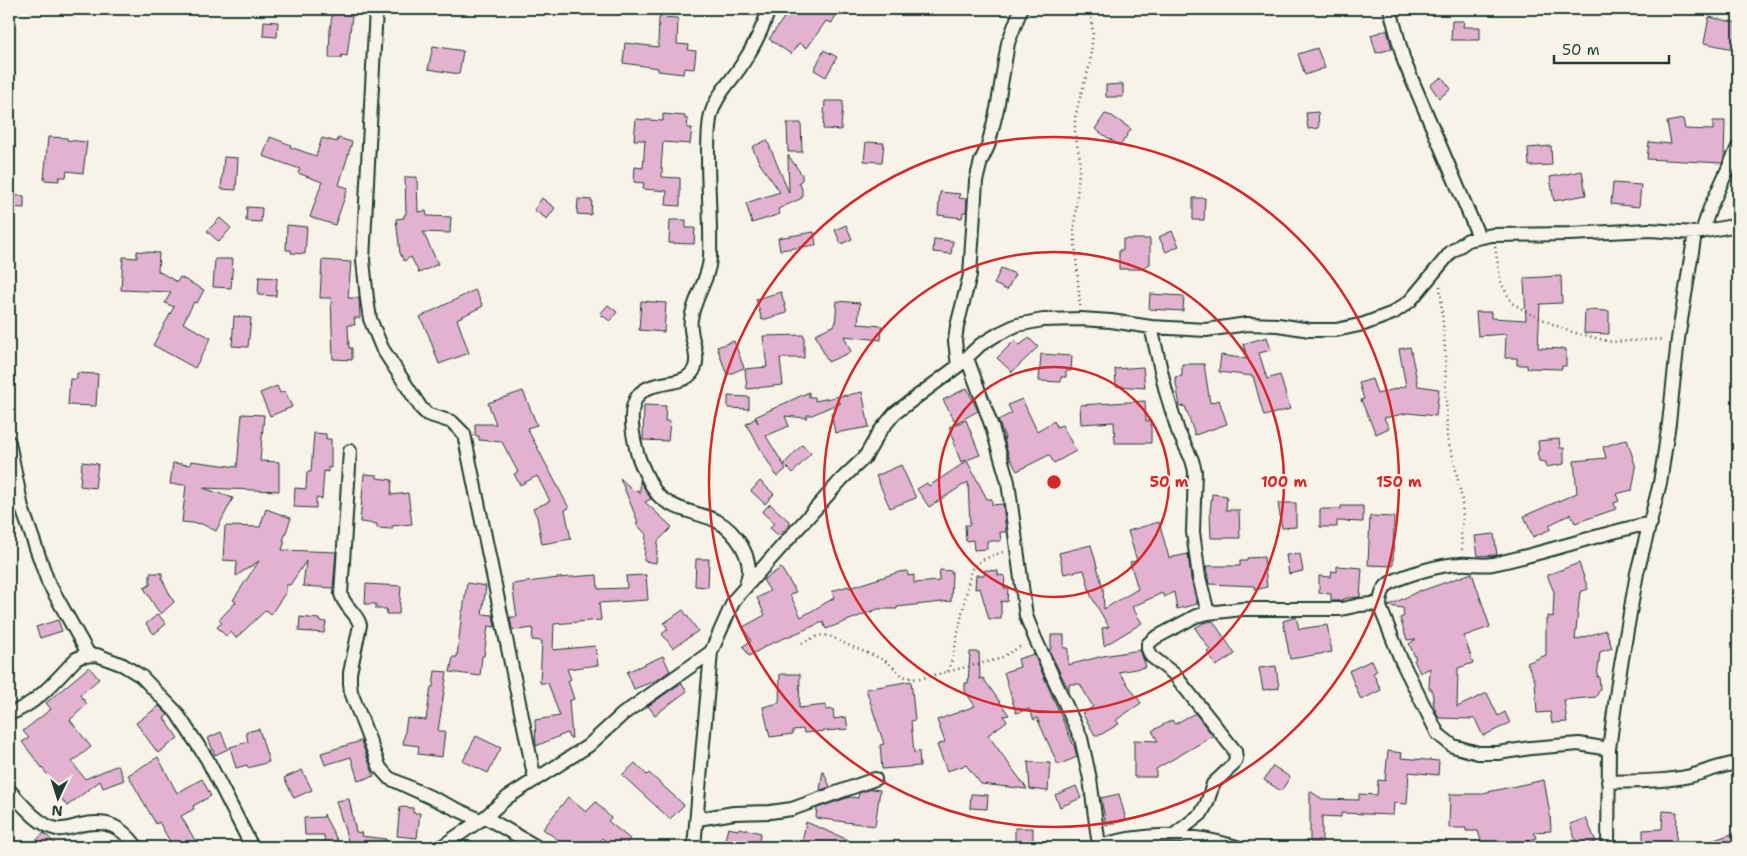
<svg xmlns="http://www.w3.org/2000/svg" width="1747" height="856" viewBox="0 0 1747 856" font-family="'Shantell Sans',sans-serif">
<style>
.building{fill:#e4b2d1;stroke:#1f3d34}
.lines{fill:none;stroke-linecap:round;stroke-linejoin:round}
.street-casing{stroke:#1f3d34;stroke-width:16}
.path{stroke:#1f3d34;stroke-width:2.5;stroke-dasharray:1 4;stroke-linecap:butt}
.street{stroke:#f7f3e8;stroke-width:12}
.ring{fill:none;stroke:#d62828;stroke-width:2.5}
.centre{fill:#d62828;stroke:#f7f3e8;stroke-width:2.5}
.ring-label{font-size:15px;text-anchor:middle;font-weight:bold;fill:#d62828;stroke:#f7f3e8;stroke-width:4;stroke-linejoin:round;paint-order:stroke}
</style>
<rect width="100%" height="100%" fill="#f7f3e8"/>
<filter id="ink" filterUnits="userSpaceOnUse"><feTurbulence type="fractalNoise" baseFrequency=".02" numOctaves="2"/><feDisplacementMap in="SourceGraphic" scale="10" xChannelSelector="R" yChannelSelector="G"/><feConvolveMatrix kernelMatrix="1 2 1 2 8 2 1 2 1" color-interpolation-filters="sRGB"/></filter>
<g filter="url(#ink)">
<!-- building -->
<path class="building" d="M333,9H353L347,56L342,55L341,58H329L330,29Z
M790,9H839L832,23L826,21L807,48L799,43L791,54L769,39Z
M659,17L678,18L677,44L689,45L688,50L696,51L694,69L684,68L683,74L658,71V68L623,63L625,43L658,47Z
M1709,17L1738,23V50L1704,43Z
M264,21L278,22L277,37L263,36Z
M1452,21H1464L1463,27H1480V40H1451Z
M1387,30L1392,49L1376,53L1371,35Z
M433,46L463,51L459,74L428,69Z
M1317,48L1325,68L1305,75L1298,54Z
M824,50L837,57L826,77L814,70Z
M1442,77L1451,89L1439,98L1430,85Z
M1123,84V97H1106V85Z
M825,101H843L841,130L823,129Z
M1318,112L1319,128L1308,129L1306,113Z
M663,114L685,116V119H688L687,128H692L690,144L663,142L661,168H662V177L680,178V206L666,205L667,191L643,189L644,183L634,182L635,167L643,168L645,140H634L636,119L663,121Z
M1105,114L1112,116L1131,129L1120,146L1095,129Z
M1683,119L1685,129L1713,130V121H1725L1724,158L1722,163L1647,159L1649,142L1671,144L1667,122Z
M787,123H801L802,152H788Z
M48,137L67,138V140L87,142L83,173L67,171L66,177H59V181L44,180Z
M270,137L291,145L290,147L316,156L322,138L337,142L338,138L352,142L339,185L348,188L335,225L310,217L322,182L298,173L300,169L263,156Z
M767,140L789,193L788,155L802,175V180L799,182L802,189V198L778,209L780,214L752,223L746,203L780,192L760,164L752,147Z
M866,142L884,143L882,162L864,161Z
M1551,146L1552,165L1529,166L1528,148Z
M224,157L238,158L236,190L221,189Z
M1582,171L1586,195L1554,201L1550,177Z
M405,177H417L418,212L426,211L427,216L451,217L450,233L423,232L438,264L419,273L411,257L404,261L400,253L396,219L404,218V215L406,214Z
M1613,183L1641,185L1639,207L1611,204Z
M940,192L960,194L959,198L967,199L966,212H963L962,218L938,215Z
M9,195L24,196V208L9,207Z
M542,198L555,208L547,219L534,210Z
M1193,198H1205L1204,220H1193Z
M578,199L592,200L591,215L577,214Z
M247,207L262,208L261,222L246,221Z
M220,218L231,228L219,242L207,231Z
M670,220H686V228H695L694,244L669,243Z
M287,225L307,227L305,254L291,253V250H286Z
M846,225L852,239L841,244L835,230Z
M1172,231L1179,246L1166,252L1159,237Z
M814,232L816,245L780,250L778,238Z
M934,239L953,241L951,254L933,252Z
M1123,239H1150V264L1140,269H1119V250H1123Z
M137,251L159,253L158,271L177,282L180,277L204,290L197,303L194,302L183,323L211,338L195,368L153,345L174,307L165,303L171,292L121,290L123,257L137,258Z
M215,259H233L231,288L213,287Z
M322,260L351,262L348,298H359L360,318H354L355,325H348L349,348H352V360L333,359L331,298H320Z
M1001,268L1015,274L1007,290L994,284Z
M1561,276L1562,303L1540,304L1538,348L1566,349V366H1562V369L1527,368V365H1517V358H1505L1506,334L1478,336L1476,312H1491V318L1526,320L1524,278Z
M259,277L277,278L276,296L258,295Z
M475,290L483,306L457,319L469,353L439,364L429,336L420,317Z
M781,292L787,313L762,320L756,299Z
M1150,294L1184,296L1183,311L1149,309Z
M641,301L666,303L664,332L639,330Z
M837,301L860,303L858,324L882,326L881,340L844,336L851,352L828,362L815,334L835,325Z
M608,305L617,312L610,321L600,314Z
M1585,310L1609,311V334L1584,333Z
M234,316L251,318L248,347L232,346Z
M804,335V358H780L783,385L747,389L745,369L767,367L763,336Z
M1267,337L1271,350L1259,353L1267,379L1280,375L1290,409L1264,416L1253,376L1219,372L1221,355L1248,359L1243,344Z
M1029,338L1038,347L1012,372L997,358L1015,340L1020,345Z
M734,341L744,368L727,375L717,347Z
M1410,347L1418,386L1439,389L1436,416L1408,413L1384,418L1389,428L1376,434L1361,400L1364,399L1359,383L1372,379L1377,394L1406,386L1399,349Z
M1041,354L1072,356L1071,371H1066V377H1061V382L1039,381Z
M1182,364H1204L1210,403L1219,400L1227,424L1195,435L1185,406L1180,407L1175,377L1182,376Z
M1143,367L1145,388L1116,386L1115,369Z
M77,373L98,374L96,406L68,405L70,379H77Z
M277,386L280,393L285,391L292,407L270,416L260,393Z
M967,388L978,411L956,423L943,400Z
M523,391L537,425L527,428L569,508L565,510L571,539L542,544L537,517L533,509L550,501L537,476L520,485L514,474L518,472L502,442L479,440V436H475V424H496L488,403Z
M809,392V397H815V401L846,395V397L848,395L862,392L869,427L835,433L831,413L841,402L812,415H807V418L785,416L789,426L766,436L786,469L777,477L746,424L756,418L758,423L755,417Z
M728,396L749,397V409L728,408Z
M1022,399L1037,431L1054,421L1057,427L1062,425L1076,451L1054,463L1049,455L1017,471L1008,454L1004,438H1005L998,420L1012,413L1008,405Z
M1145,401L1146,421H1151V443H1115L1114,422L1081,424L1080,405Z
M644,405L666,406L665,421H670L668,441L643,440Z
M242,414L264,415L260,461L279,462V491L203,488L233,498L216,531L202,524L182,522L186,485L170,484L173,463L190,465L191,461L237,467Z
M966,420L980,455L961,462L953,442L955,441L949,427Z
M314,433L326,434V439H331V468L328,467V472L324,471L322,499L316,498V508L294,507L295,488L306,489L307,472H311Z
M1559,439L1560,448H1564V464L1546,467V462L1539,461L1537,452L1539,451L1538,441Z
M1627,439L1636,468L1632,490L1616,494L1619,501L1614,503L1616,509L1575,523L1571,514L1549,525L1551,529L1533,537L1524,516L1577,493L1574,461L1606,458L1603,447Z
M802,445L811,453L793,473L784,464Z
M967,461L987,499H992V505L1003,504L1006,532H1000L1001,541H987V549L974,550L973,540L966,541L965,525H970L968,482L929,507L917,489L927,483L929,486Z
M82,462L98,464L95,488L80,486Z
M901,465L916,498L890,508L876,476Z
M364,474L377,475V478L392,480L391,495L408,493L412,524L392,526V529L377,528V524L360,522Z
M620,478L634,491L638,490L640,494V481L651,499L645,502L672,527L658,541L656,563L644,561L646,534L636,524L638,522Z
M760,481L774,494L765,504L751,491Z
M1212,494L1227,496L1226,510H1239L1240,538H1211L1210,512Z
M1278,503H1296V527L1282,528Z
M770,504L791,523L779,536L770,528L774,523L762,512Z
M1341,506H1363V522L1337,521V527H1320V509H1341Z
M266,509L291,518L283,541H285L282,550L336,552L333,588L303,586L306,561L290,585H286V592L271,614L266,610L236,638L231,632L226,636L217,627L222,623L219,620L236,602L233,600L259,561L236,576L237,561L223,560L225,526L260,527Z
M1370,516L1394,517L1393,566L1368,565Z
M1159,522L1169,558L1188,554L1191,579L1197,604L1177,609L1174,592L1164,597L1162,593L1132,607L1142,623L1104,646L1102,628L1109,627L1091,596L1084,570L1064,574L1059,553L1091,545L1103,588L1104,609L1138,589L1130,562L1137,561L1128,531Z
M1494,534L1497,555L1478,556L1475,536Z
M1300,554L1303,571L1289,574L1286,555Z
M1264,557L1267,587L1255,590L1254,586L1209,584L1206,566H1240V561H1247V558Z
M696,559H709L708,587L695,586Z
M1579,563L1588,589L1580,592L1575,640L1606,630L1612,648L1600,652L1597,677L1599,676L1600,689L1596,697L1564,700L1567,722L1552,723L1550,712L1537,713L1535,681L1527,663L1546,655V619H1548V616L1553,617L1554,592L1547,575Z
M1337,566L1362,568L1360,597L1347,598L1340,601H1331V594L1319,593V576L1331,577L1332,571L1337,572Z
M781,568L796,592L790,595L801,617L834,598L832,591L848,586L849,588L899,572L908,571V576L914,575V583L939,581L940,570L952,571L951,601L897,607V609H878L826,629L823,622L768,645L749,656L743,646L751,641L743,627L765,615L757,598L770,591L763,580Z
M985,570L998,571V575L1005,576L1004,588H1008L1007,602L1001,601V619H989L980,588L975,589L976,575H984Z
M150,573H162V579L174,602L161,614L156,608L144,588L150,585Z
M1472,573L1490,627L1464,636L1473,663L1458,668L1457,707L1487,693L1498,716L1505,712L1510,723L1483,736L1475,719L1439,718L1434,707L1432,689H1429L1430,668L1420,673L1414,660L1416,659L1409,644L1416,639L1407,640L1400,618L1404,616L1403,608L1388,606L1421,590V591Z
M597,575L598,589L627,588L626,576L646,575L648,600L599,603L601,620L554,624L553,650L595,646L598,665L567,669L571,679L568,681L574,699L569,701L572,738H569L567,733L536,746L535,720L560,716L548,683H540L542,641L532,640L533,628L518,630L512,629L510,617H517L512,584L558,578Z
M467,583L486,586L482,614L493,615L495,627L488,626L484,656H482L480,676L450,672L453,657H457L462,611H463Z
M366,584L401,586L399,614H386L387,609H376V604H365Z
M683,610L698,631L673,648L662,634L668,629L664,623Z
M158,614L166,624L154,634L146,624Z
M300,617L319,619V621L326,622L324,633L299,631Z
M1296,617L1299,629L1327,625L1332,652L1290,659L1283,621Z
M58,620L62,631L40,638L36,627Z
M1213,621L1235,654L1216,666L1207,652L1210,650L1195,628L1203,623Z
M1051,635H1064V648H1068V665L1103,656L1140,650L1146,667L1119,672L1141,703L1116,720L1119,724L1100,735H1095L1082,713L1093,707L1080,684H1069V691L1049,650L1051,649Z
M970,652H979L980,679L983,678L1009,715L1003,716L1007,721L988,735L1027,789L981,784L966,765L947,771L937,745L945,742L937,720L975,706L965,691V683H968Z
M1034,654L1074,746L1077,757L1058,765L1037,718L1034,720L1029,709L1016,713L1004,672L1020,667L1018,659Z
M663,656L670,671L657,680L634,689L627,672Z
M1372,660L1377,671L1373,673L1381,690L1361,700L1349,671Z
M1276,666L1279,688L1263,690L1259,668Z
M89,667L99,679L80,695L87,704L70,720L91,747L72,762L85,779L118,765L124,780L103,788L100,781L67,806L50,784L53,782L22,742L29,738L23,731L51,709L46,703Z
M435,671L447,672L438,731H445L442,757L418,754L419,746L403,744L407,718L426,720L431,687H433Z
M780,674H800L799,708L826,705V710L833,709L834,719L846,717L848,729L804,733L803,729L793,730V734L770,737L763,707L779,703Z
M911,681L915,720L911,721L914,753L919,751L920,766L882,769L880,745L884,744L866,689Z
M681,683L687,691L655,715L648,706Z
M159,706L168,715L164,718L178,738L158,753L136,723Z
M1195,713L1213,736L1156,769V777H1134V740L1158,741L1152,731L1172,720L1175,724Z
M259,729L269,762L248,768L247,765L236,768L230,747L248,742L246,732Z
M221,732L228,749L215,755L208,738Z
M476,736L501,748L488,773L463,761Z
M361,741L374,776L358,781L351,757L325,765L321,753Z
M1388,751L1402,753L1401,758L1439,761L1438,775L1409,772L1407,804L1394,803L1393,815L1341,813V817L1322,816V842H1310V791L1322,799L1359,800V794L1377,795L1378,780L1385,781Z
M158,757L177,793L202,779L211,796L193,806L194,809L181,816L199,847H173L159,822L156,824L128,775Z
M1028,762L1050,763L1048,791L1030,789Z
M635,763L647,775L649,773L684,805L670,819L622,775Z
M1273,766L1290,777L1281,791L1264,780Z
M302,770L312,790L294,798L284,778Z
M823,770L830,787L820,790Z
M1544,780L1550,814L1551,831L1534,832L1536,838L1517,845V847H1483L1478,831H1466V828H1449L1450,794H1483V793Z
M1076,786L1081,798L1060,807L1055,795Z
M872,789L880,790L875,826L816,818L817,808L850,797L858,798L859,793Z
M971,794L988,795L987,809L970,808Z
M1119,794L1126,820L1106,825L1101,798Z
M568,797L586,812L596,802L611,818L608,821L630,839L623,847H613L602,838L594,847H568L543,829Z
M349,799L356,832L362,833L361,836L386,839V847H350L336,801Z
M400,807L413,808V813H420L417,838L397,836Z
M1663,811L1677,812L1676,847H1643V830L1662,829Z
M324,814L325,817L341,847H325L324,835H305L304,818L324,817Z
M1586,818L1596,842L1578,847L1570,824Z
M806,822L865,847H801Z
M728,828L738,830L739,828L761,833L757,847H723Z
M1015,828H1033V844H1015Z
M1738,832V847H1699V845Z
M44,833L45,834L59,847H29Z"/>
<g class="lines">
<defs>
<path id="street" d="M376,9L363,260L367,299L370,319L382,348L421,408L427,414L452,422L464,434L535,780
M1390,9L1404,61L1479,237
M1702,232L1710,208L1738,147
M1151,327L1166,392L1178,431L1192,460L1195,471L1193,532L1199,577L1208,613
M967,358L992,427L1008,482L1026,616L1035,638L1081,738L1090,779L1099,846
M958,366L955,341L957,326L970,275L976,181L981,161L988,146L997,109L1008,43L1021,9
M9,442L22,508L48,582L89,655
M350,451L341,594C344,607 357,613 360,625L350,673V683L351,692L380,768L389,778L480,820
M746,585C747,580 749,575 749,570C748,548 730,525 710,518C693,512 675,509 661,498C652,491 638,459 636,448C614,358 684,400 695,367C700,354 688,334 691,319C694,298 709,279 710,258C711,224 708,190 708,156C708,142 708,127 711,114C717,93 732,81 743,63C754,46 763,28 769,9
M1380,607C1380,599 1382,588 1390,583C1404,575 1443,564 1459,564C1471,563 1481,566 1493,564C1546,553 1598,534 1651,523
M9,714C37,704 56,680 76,659L82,656L97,655L123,665L141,676L176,712L207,759L252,847
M1608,782C1636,781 1663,782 1690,776C1706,772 1721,765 1738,763
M9,790C21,803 39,826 57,829C65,830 73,827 80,825C107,819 121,826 137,847
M485,817L537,847
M698,819L734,813L770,812L792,809L875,779
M1174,835L1201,814L1207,803L1213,784L1233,765L1236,759L1235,751L1174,674L1151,656L1148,649V644L1155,638L1196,616L1208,613L1242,609H1341L1360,605L1372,604L1380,607L1402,662L1438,734L1453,746L1478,753H1498L1531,748L1579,744L1609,749
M441,847L485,817L508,797L588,746L623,714L711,652L734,600L842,479L865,457L880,431L895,413L958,366L980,345L998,334L1017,325L1043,320L1081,319L1111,321L1151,327L1206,330L1247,324L1278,325L1310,330H1336L1364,324L1393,313L1410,301L1451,252L1468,240L1492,235L1570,234L1649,230L1695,233L1738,225
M694,847L711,652
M1095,847C1146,832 1186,832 1237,847
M1608,847L1609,749L1618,682L1637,573L1660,483L1669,423L1678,339L1695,233"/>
</defs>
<!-- street casing -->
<use href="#street" class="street-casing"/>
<!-- path -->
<path class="path" d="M1495,247L1501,283L1512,303L1531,314L1568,331L1612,342L1664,339
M1440,286L1445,350L1447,439L1453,456L1462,500L1463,520L1461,530L1462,550
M1080,306L1074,231L1080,160L1075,134V118L1079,101L1090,64L1093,32L1090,9
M802,643C810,640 820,633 828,636C834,637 840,642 846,644C859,650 872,654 885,661C901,671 896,677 918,679L999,659L1023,645
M948,671L953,657L971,570L981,560L1003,552"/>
<!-- street -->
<use href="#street" class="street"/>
</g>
</g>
<!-- distance rings -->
<g class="ring">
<circle cx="1054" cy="482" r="115"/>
<circle cx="1054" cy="482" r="230"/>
<circle cx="1054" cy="482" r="345"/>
</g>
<circle cx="1054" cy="482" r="8" class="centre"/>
<g class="ring-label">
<text x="1169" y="487">50 m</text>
<text x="1284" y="487">100 m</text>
<text x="1399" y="487">150 m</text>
</g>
<!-- margin -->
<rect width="1747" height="856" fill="none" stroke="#f7f3e8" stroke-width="30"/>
<rect x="15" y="15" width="1717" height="826" fill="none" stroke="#1f3d34" stroke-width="2" filter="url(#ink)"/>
<!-- north arrow -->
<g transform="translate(58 798) rotate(184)" stroke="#f7f3e8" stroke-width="4" paint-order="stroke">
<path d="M0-4L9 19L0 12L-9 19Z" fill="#1f3d34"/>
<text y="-8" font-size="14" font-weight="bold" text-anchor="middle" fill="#1f3d34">N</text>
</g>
<!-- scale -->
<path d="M1554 55v8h115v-8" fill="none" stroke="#1f3d34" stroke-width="2.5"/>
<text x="1562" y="55" font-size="15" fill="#1f3d34" stroke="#f7f3e8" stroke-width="4" paint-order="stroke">50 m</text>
</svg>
